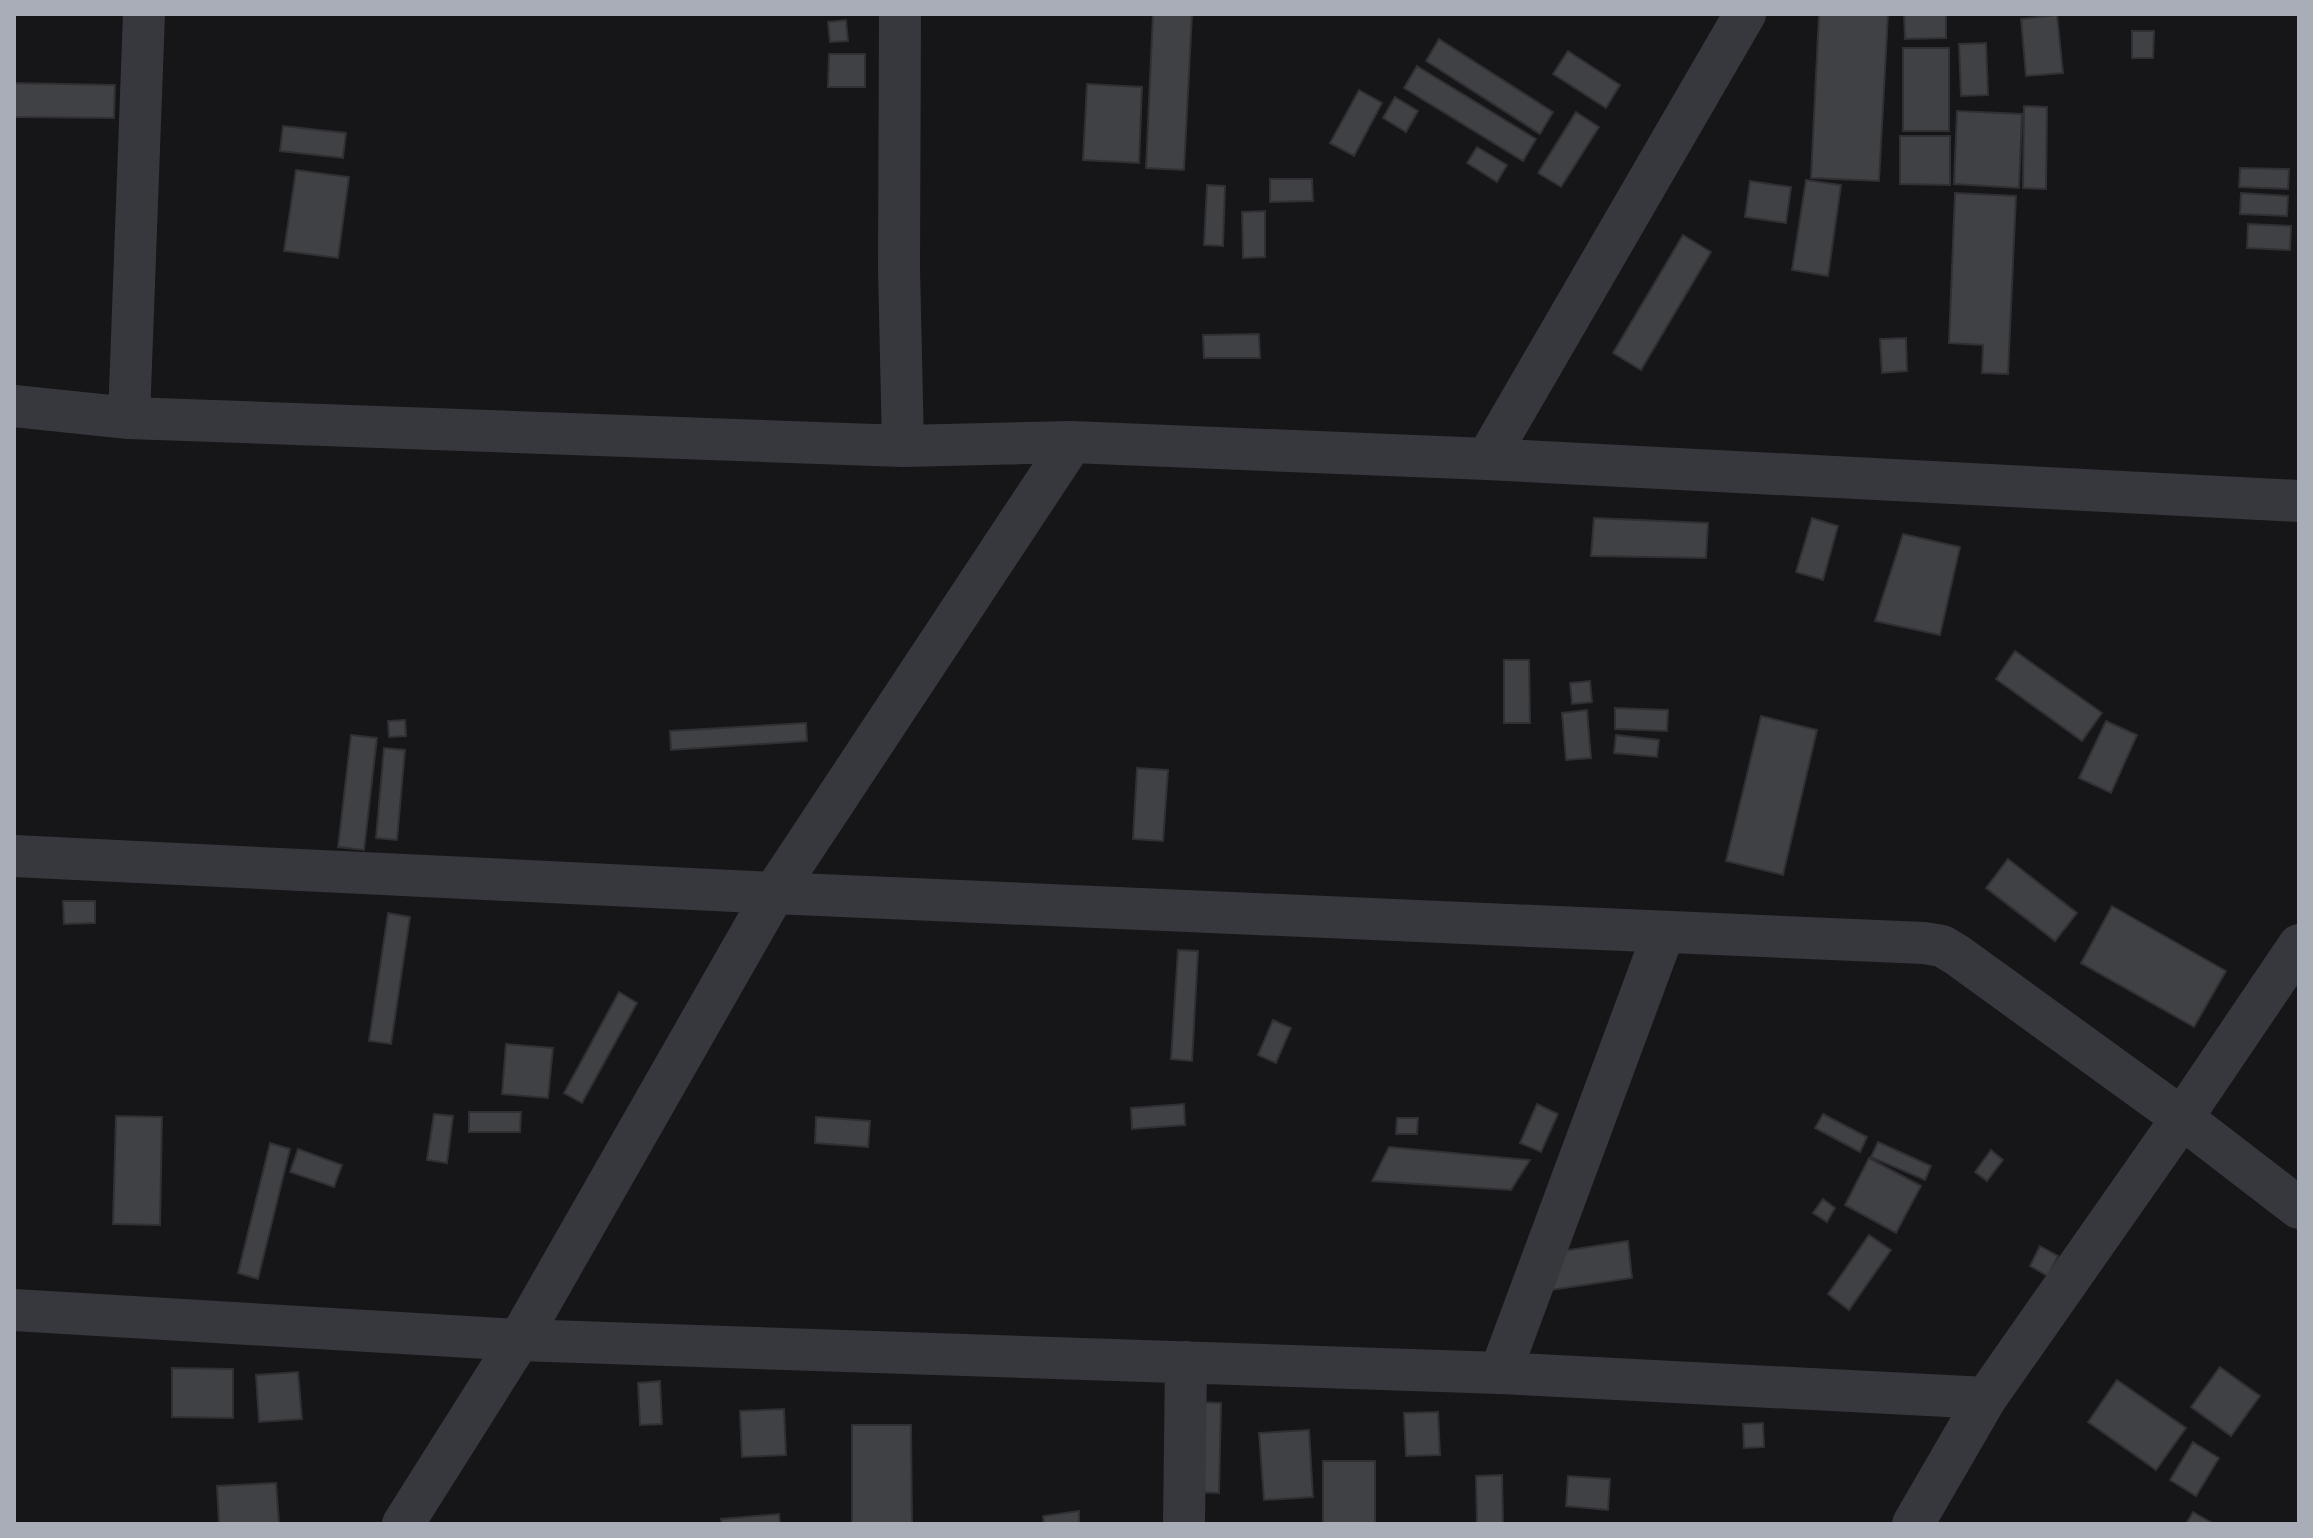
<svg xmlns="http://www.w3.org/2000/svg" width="2313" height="1538" viewBox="0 0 2313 1538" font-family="Ubuntu,sans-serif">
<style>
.building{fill:#404145;stroke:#303034;stroke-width:2}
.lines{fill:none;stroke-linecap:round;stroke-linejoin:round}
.minor{stroke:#37383d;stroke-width:42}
</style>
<rect width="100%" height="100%" fill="#161618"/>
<!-- building -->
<path class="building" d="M1153,14H1192L1184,170L1146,168Z
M1819,14H1888L1879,181L1811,178Z
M1904,14H1946V38L1905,39Z
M2057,15L2063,73L2026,76L2021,19Z
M846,20L848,41L830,42L828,22Z
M2132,31H2154L2153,58H2132Z
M1439,39L1553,112L1540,134L1426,61Z
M1986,43L1988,95L1961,96L1959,44Z
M1903,48H1949V131H1903Z
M1568,51L1620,85L1606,108L1553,74Z
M829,54H865V87H828Z
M1417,66L1536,139L1523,161L1404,88Z
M14,83L115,85L114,118L14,117Z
M1087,84L1142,87L1139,163L1083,160Z
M1359,90L1382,103L1354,156L1330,143Z
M1395,97L1418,111L1406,132L1383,118Z
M2024,106L2047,107L2046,189L2023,188Z
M1957,111L2022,114L2019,188L1954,184Z
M1576,112L1599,127L1561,187L1538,173Z
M283,126L346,133L343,158L280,151Z
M1900,136H1950V185L1900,184Z
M1477,147L1507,165L1497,182L1467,163Z
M2240,168L2289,169L2288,189L2239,187Z
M296,170L349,177L338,258L284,251Z
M1270,179H1312L1313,201L1270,202Z
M1806,180L1841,185L1828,276L1792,270Z
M1750,181L1791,187L1786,223L1745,217Z
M1207,185L1225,186L1223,246L1204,245Z
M1955,193L2016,196L2008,374L1982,373L1983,345L1949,343Z
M2241,193L2288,196L2287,216L2240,214Z
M1265,211V257L1243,258L1242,212Z
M2248,224L2291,226L2290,250L2247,248Z
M1683,235L1711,252L1641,370L1613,353Z
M1259,334L1260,358H1204L1203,335Z
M1906,338L1907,371L1882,373L1880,339Z
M1594,518L1708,523L1706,558L1591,556Z
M1812,518L1838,526L1823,580L1796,572Z
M1903,534L1960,547L1940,635L1875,621Z
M2015,651L2102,713L2082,741L1996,679Z
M1504,660H1529L1530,723H1504Z
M1590,681L1592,702L1572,704L1570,683Z
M1615,708L1668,710L1667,731L1615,729Z
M1587,710L1591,758L1566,760L1562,713Z
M1761,716L1817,730L1783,875L1726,861Z
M405,720L406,736L389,737L388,721Z
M2106,721L2137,735L2111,793L2079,778Z
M806,723L807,741L671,750L670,731Z
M351,735L377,738L364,850L338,847Z
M1616,735L1659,740L1657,757L1614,753Z
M384,748L405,750L397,840L376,838Z
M1137,768L1168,770L1163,841L1133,839Z
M2008,859L2077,913L2055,941L1986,888Z
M63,901H95V923L64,924Z
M2112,906L2226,971L2194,1027L2081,963Z
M388,913L410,917L391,1044L369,1041Z
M1178,950L1198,951L1192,1061L1171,1059Z
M619,992L637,1003L582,1103L564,1093Z
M1273,1020L1291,1028L1276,1063L1258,1055Z
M506,1044L553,1048L548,1098L502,1094Z
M1184,1104L1185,1125L1132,1129L1131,1108Z
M1537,1104L1558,1114L1541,1152L1520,1143Z
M469,1112H521L520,1132H469Z
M434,1114L453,1116L447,1163L427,1160Z
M1823,1114L1867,1137L1860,1152L1815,1128Z
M116,1116L162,1117L160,1225L113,1224Z
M816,1117L870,1121L868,1147L815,1143Z
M1397,1118H1418L1417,1134H1396Z
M1878,1142L1931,1166L1925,1180L1871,1157Z
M270,1143L290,1149L258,1279L238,1273Z
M1389,1147L1530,1160L1511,1190L1372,1181Z
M298,1149L342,1165L334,1187L290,1172Z
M1991,1150L2003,1160L1987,1181L1975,1172Z
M1869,1158L1921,1186L1896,1233L1845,1205Z
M1823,1199L1835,1208L1827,1222L1813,1213Z
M1869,1235L1891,1250L1849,1310L1828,1294Z
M1628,1241L1632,1278L1550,1290L1549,1253Z
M2040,1246L2058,1256L2048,1276L2030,1266Z
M2220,1367L2260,1396L2231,1436L2191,1407Z
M172,1368L233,1369V1418L172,1417Z
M298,1372L302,1419L259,1422L256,1375Z
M2117,1380L2186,1428L2156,1470L2088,1422Z
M660,1381L662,1424L640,1425L638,1383Z
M1196,1402L1221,1403L1219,1493L1194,1492Z
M784,1409L786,1455L742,1457L740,1411Z
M1438,1412L1440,1455L1406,1456L1404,1413Z
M1763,1423L1764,1447L1744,1448L1743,1424Z
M852,1425H911L912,1524H852Z
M1309,1430L1313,1497L1264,1500L1259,1433Z
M2193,1442L2219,1458L2196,1496L2170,1480Z
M1323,1461H1375V1524H1323Z
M1502,1475L1503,1524H1477L1476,1476Z
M1568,1476L1610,1479L1608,1510L1566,1506Z
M276,1483L279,1524H219L217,1486Z
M1079,1511V1524H1044L1043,1516Z
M2193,1512L2214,1524H2186Z
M779,1514L780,1524H722L721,1519Z"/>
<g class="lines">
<!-- minor -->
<path class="minor" d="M900,14L899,268L903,446
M14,406L129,418L903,446L1072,442L1487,459L2299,501
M129,418L144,14
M1487,459L1745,14
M14,856L774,893L1924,943L1942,946L1957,955L2182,1118L2299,1208
M14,1310L519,1340L1500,1373L1986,1398
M1500,1373L1664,932
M403,1524L519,1340L774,893L1072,442
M1184,1524L1186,1362
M1913,1524L1986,1398L2182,1118L2299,945"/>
</g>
<!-- border -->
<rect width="2313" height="1538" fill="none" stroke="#a8adb8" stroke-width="32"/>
</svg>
